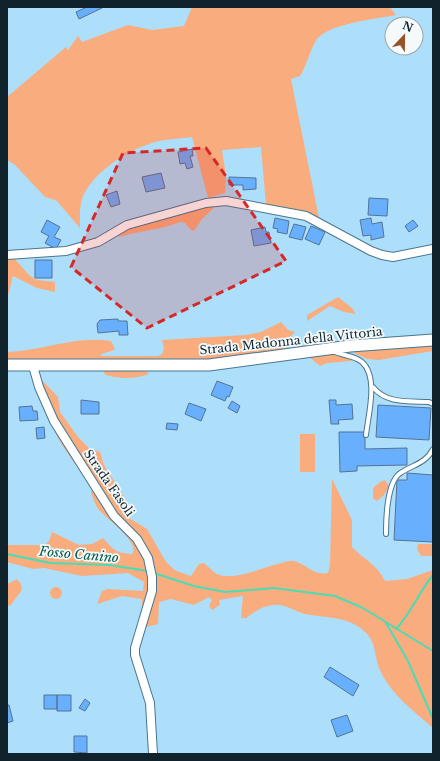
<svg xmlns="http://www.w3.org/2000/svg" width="440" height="761" viewBox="0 0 440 761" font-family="'Libre Baskerville',serif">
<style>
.green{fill:#f9ac7e}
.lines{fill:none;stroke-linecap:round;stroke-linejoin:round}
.stream{stroke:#4adcb5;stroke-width:2}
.building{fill:#68b0fe;stroke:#557394}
.lane-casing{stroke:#48768e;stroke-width:6}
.street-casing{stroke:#48768e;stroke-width:10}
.secondary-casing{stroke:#48768e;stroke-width:13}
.lane{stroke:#fff;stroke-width:4}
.street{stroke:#fff;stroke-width:8}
.secondary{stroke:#fff;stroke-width:11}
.marked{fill:#d62828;fill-opacity:0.2;stroke:#d62828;stroke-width:3;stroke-dasharray:8 5;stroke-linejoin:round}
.labels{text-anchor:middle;stroke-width:3.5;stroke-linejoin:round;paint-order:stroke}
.street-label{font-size:12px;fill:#10232d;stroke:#f4f9fc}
.water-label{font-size:13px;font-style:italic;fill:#005744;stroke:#f4f9fc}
</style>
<rect width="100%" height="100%" fill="#aedffa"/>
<!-- green -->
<path class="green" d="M192,7H390L396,15C377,19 330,23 317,39C310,49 307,65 300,76L291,79L319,218L266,205L261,147L222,150L226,176L225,193L208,198L192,137C178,139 162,139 149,144C125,152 96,171 84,194C79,204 80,217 80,228L56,200L45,197L15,165L7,160V97L66,47L68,50L78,36L82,42L128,25L152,30L184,26Z
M215,203L213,209L202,219L194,231L191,230L185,223L180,222C160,230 139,231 118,237L125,229Z
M7,257H13L30,276L37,280L55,282V292L37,288L13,276L7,299Z
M338,297L352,308L356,314L344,312L330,306L307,321V315Z
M281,322L288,330L295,332L287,340L286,350L218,359L179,361L7,362V352C42,351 76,335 111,341L115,349C110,353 104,351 100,356H158L162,354L164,349L162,340L246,335L261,332Z
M433,343V351L379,360L367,359L348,350Z
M340,351L346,353L352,361L327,363L320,366L309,357L301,355Z
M102,370H145L149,374C135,379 120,379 106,375Z
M40,378L58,397L60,412L78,437L89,448L100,452L104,465L127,502L124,515L147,529L166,562L176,571L191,576L199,564L204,563C208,566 211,570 215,573C232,583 265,566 282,563C285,562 290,560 294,561C306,564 314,576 328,573L330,565L332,479L352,520V547C363,559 378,565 385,581L407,579L433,570V728C413,710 392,696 380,670C374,657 377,643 365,632C349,616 325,618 305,614C295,611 283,603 273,605C262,606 254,612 246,618H241L243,596L219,600L220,605L212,610L209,606L212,600L209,597L194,605L171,599L159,602L158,624L139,629L142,614V599L122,596L97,604L102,591L108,589L143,591L144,582L128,573L82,576L44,568L33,569L7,562V545H45L49,541L52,532L79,545L92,544L103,538C113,549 115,553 132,554C141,543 106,518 99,510C95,505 93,498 91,493L92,490C81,469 64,452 54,430L60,429Z
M300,434H315V472H300Z
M385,480L389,486L384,495L377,501L373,498V488L380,482Z
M418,544H433V556H421L417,549Z
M17,579L21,584L22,590L10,606L7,605V584Z
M50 593a6 6 0 1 1 12 0a6 6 0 1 1-12 0Z"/>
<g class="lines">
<!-- stream -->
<path class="stream" d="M7,554L50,563L109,565L148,571
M154,573L194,586L225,592L274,588L335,596L363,608L433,651
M386,623L408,661L433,719
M396,629C411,613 419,592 433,575"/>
</g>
<!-- building -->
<path class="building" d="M87,7H101L102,8L79,19L76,12Z
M192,149L193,156H190L193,167L187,169L185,163L180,164L178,152Z
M161,173L165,188L146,192L142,177Z
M229,177L256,178V189L243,190V185H229Z
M117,191L120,204L111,207L106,195Z
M369,198L388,199L387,216L368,215Z
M275,218L289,221L287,234L277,232L278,229L273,228Z
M371,218L372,224L382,222L384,237L371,240V235L363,236L360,220Z
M47,220L60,227L54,237L61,240L56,249L45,243L49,236L41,232Z
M413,220L418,226L409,232L405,226Z
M294,224L306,227L302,240L289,237Z
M311,226L325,232L319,245L305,239Z
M265,227L266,232H269L271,243L254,246L251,230Z
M35,260H52V278H35Z
M118,319V321H127L128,335H119V331L98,333L97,324L100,320Z
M217,381L233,387L229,397L227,396L225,401L211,395Z
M81,400L99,402V414H81Z
M329,400H336V405L352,404L353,419L338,420L339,424H331Z
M232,401L240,406L237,413L228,408Z
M189,403L206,409L201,421L185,414Z
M378,405L431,408L429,440L376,437Z
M32,406L33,411H37L38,420L20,421L19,407Z
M167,423L178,424L177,430L166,429Z
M44,427L45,438L37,439L36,428Z
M339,432H365V449L407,448V465L357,466V471L340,472Z
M407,473L433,475V542L394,540L397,480H407Z
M330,667L359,685L353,696L324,677Z
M44,695H57V709H44Z
M57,695H71V711H57Z
M85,699L90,703L85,711L79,708Z
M7,705H9L13,721L7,723Z
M347,715L353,731L337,737L331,720Z
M74,736H87V753L74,752Z"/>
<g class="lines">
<defs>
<path id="lane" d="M333,351C342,356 354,355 362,362C379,377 368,416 366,435
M373,387C386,404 409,401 429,402L433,404
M386,534C386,520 387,484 399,474C411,465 426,464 433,449"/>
<path id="street" d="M7,255L66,251L98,242L127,225L206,203L226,201L306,216L371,251L382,255L393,257L433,249
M33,366L39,387L54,421L114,516L137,539L148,558L152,577V591L135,648V655L150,703L153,754"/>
<path id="secondary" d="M7,365H209L350,346L433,340"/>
</defs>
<!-- lane casing -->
<use href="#lane" class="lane-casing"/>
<!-- street casing -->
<use href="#street" class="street-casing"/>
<!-- secondary casing -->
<use href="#secondary" class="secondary-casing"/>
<!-- lane -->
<use href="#lane" class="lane"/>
<!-- street -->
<use href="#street" class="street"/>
<!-- secondary -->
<use href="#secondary" class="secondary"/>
</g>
<!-- marked area -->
<path class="marked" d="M206,148L286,261L147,328L71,267L123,153Z"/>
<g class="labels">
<!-- street labels -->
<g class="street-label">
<text transform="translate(291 341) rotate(-6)" y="4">Strada Madonna della Vittoria</text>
<text transform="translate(109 483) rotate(55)" y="4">Strada Fasoli</text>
</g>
<!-- water labels -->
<g class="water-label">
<text transform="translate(79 554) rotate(5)" y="5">Fosso Canino</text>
</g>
</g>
<!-- border -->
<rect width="440" height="761" fill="none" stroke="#10232d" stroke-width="16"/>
<!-- north arrow -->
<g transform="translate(404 36) rotate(22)"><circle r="19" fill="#f4f9fc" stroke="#99a3a9"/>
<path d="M0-3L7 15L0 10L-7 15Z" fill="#975325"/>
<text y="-6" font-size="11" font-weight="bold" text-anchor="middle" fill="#10232d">N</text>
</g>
</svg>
